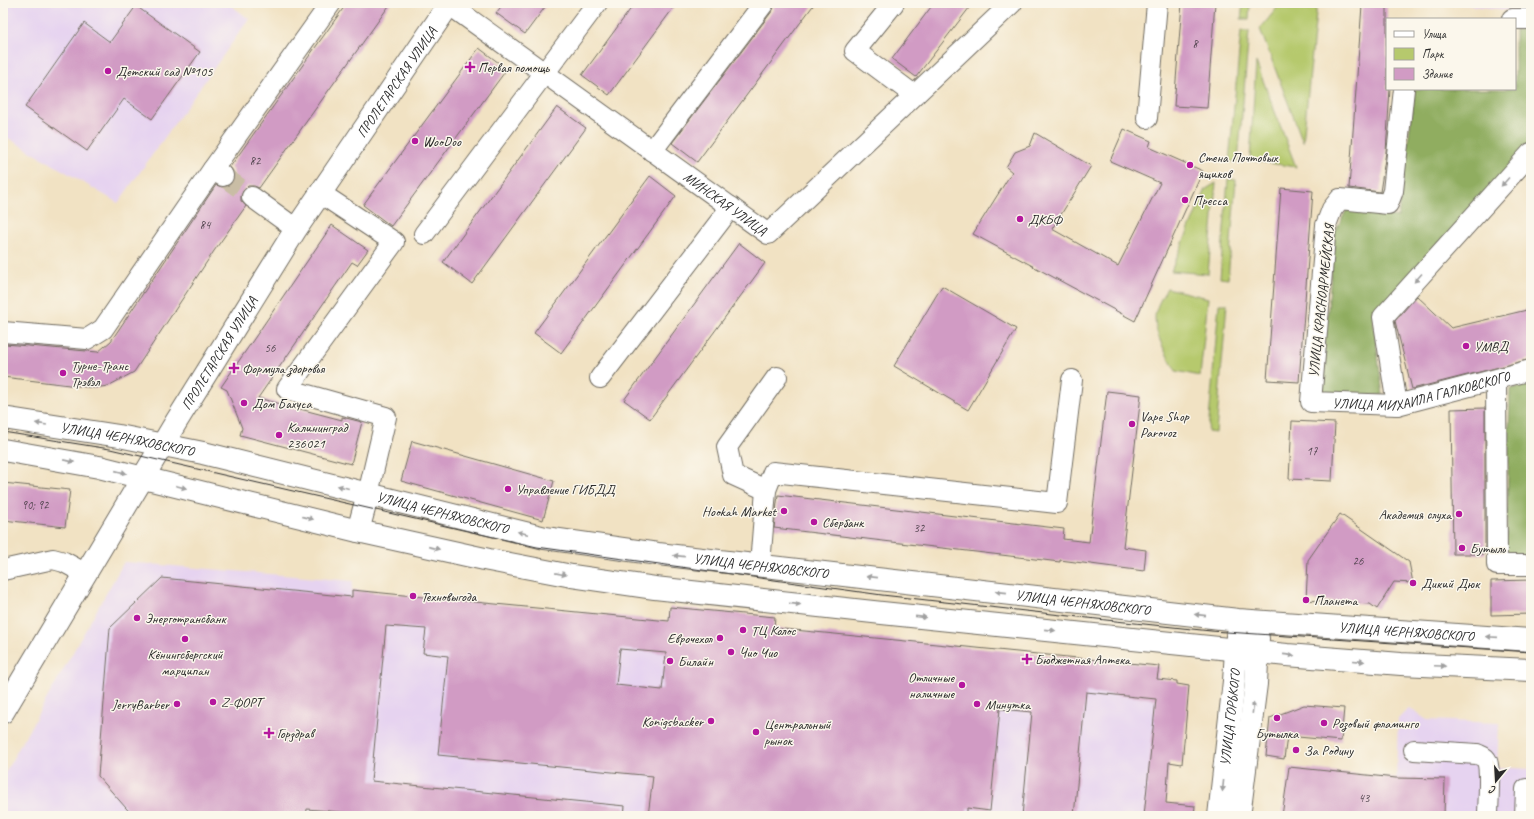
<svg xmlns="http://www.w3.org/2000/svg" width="1534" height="819" viewBox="0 0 1534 819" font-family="Caveat,sans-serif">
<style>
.built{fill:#e6d3f0}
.green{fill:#b6c96d;stroke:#707a4c}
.forest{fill:#90ad60;stroke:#5e6c46}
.building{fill:#d19bc4;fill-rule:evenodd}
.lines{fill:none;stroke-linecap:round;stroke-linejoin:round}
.minor-tunnel{stroke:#c9bda5;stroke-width:20;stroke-dasharray:20 10;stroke-linecap:butt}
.minor-casing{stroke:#706b60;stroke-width:22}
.major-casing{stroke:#706b60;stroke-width:24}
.minor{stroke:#fff;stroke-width:20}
.major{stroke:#fff;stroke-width:22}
.tram{stroke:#2b2b2b;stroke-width:1}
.oneway{fill:#a0a0a0}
.poi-dot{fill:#b5179e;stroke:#fbf7ec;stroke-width:1.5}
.labels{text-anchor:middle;stroke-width:3;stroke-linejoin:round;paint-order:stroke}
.number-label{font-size:12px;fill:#544751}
.poi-label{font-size:14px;fill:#2b2b2b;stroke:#fbf7ec;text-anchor:start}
.street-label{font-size:14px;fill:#2b2b2b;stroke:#fbf7ec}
</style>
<rect width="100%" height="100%" fill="#fbf7ec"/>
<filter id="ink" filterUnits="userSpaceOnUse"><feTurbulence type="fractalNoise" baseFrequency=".025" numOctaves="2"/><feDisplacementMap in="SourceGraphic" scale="8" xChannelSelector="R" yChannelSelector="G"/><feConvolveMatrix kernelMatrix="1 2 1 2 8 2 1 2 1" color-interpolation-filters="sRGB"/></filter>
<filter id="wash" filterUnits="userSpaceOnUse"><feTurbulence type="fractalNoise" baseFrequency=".012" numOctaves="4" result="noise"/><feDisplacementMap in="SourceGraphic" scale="16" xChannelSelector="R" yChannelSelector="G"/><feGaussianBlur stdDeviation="0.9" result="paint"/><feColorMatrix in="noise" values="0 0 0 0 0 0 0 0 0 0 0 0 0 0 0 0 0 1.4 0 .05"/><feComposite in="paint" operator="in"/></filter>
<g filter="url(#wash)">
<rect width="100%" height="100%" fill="#f1e2c3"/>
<!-- built -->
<path class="built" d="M3,3H228L249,19L118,203L3,135Z
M1450,3H1531V13Z
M124,562L353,581L322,816H3V776Z
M352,590L668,621L670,607L774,628L1159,666L1158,679L1177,681L1164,816H384L332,811Z
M1409,708L1427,720L1499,723L1497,767L1531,769V816H1282L1288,773L1297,768L1396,778L1398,719Z"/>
<!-- green -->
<path class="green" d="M1243,3H1250L1249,19H1241Z
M1281,3H1317L1303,142L1260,29Z
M1241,31H1249L1238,162L1229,161Z
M1256,62L1296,167L1250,160Z
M1228,179L1236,180L1228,279L1220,278Z
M1216,183L1208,274L1171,271L1206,189Z
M1167,288L1208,298L1200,376L1176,371C1167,355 1155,336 1155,318C1155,308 1162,297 1167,288Z
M1219,304H1227L1216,433L1208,432Z"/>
<!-- forest -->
<path class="forest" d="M1515,30H1531V149L1373,318L1383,395L1320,396L1335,232L1347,209L1398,217L1415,89H1515Z
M1531,384V558L1506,559L1510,389Z"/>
<g id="blocks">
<!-- building -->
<path class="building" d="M347,3H391L259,188L254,186H248L243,191L241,196V201L246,206L214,251L134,372L108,386L94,388L3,377L5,344L98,352L111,341L216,185L222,187H227L232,183L234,177L233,171L230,167Z
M504,3H548L525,34L496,13Z
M635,3H677L609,95L582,75Z
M775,3H815L697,162L672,143L773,10Z
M934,3H973L916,77L892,59Z
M1182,3H1215L1207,108L1174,106Z
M1362,5L1387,6V89H1390L1386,152L1380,192L1349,188Z
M136,6L200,52L152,119L124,99L87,151L25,107L84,23L110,42Z
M479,48L507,69L391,226L363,205Z
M557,107L586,128L472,284L443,262Z
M1124,129L1151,141L1149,147L1203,171L1135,321L973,234L1012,172L1006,167L1015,152L1030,146L1035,133L1091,166L1052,229L1118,266L1160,183L1110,161Z
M650,176L676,196L561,353L534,333Z
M1281,188L1313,191L1299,382L1267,380Z
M332,225L368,250L357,265L352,262L258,398L342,420V417L362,422L351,464L240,435L242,428L227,390L221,387Z
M739,243L765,263L650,419L624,400Z
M942,286L1016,329L968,410L894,366Z
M1417,296L1451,328L1531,309V359L1412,389L1395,321Z
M1107,391L1141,395L1123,547L1146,550L1144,571L1060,560V562L774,528L778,495L1064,529L1063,539L1089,542Z
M1485,408V554H1453L1451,409Z
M1292,421L1335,423L1332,481L1289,479Z
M412,441L554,481L543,520L401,481Z
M3,483L70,490L65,527L3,520Z
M1340,514L1409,562L1413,583L1394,582L1377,609L1370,604L1306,600L1308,560Z
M162,578L352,597V590L669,621L670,607L775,617L774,628L1159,666L1157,679L1177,681V684L1189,686L1182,764L1169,762L1166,803L1195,806L1194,816H1144L1156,699L1086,692L1074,816H1022L1032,712L1000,709L990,811L967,808V816H648L653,776L438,755L448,656L423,653L426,629L386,626L371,781L625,806L624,816H384L307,809L306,816H133L98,776L110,628ZM620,649L666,653L662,690L616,685Z
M1531,580V614L1491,615V581Z
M1304,705L1344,708L1341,741L1287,736L1284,759L1266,756L1270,718Z
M1289,767L1396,778L1445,779L1444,816H1282Z"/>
</g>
</g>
<g filter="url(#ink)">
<use href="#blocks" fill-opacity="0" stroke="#706b60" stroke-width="1"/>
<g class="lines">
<!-- minor-tunnel -->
<path class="minor-tunnel" d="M223,176L252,197"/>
<defs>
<g id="minor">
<path id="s1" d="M447,3L768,234L1012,3"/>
<path d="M894,3L855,51L914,95"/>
<path d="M1512,19H1531"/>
<path id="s2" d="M1404,89L1393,191L1388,204L1340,199L1332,209L1326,225L1311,402L1397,405L1531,370"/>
<path d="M1147,118L1157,3"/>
<path d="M652,151L764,3"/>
<path d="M213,169L331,3"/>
<path d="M320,193L394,242L287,389L386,417L368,494"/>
<path d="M252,197L296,229"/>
<path d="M424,234L597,3"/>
<path d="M3,332L87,339L103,329L213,169L223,176"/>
<path d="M600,378L731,207"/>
<path d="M1496,380L1497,565H1531"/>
<path d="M1397,405L1383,317L1531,153"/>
<path d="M766,490L733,475L727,447L777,377"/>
<path d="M760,565L766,490L773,472L1057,503L1072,380"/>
<path d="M3,570L53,559L64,562L86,574"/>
<path d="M1414,750L1477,754C1481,756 1485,756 1487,761C1491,771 1488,804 1488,816"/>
<path d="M1525,816L1526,789"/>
</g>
<g id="major">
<path id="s3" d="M3,418L119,436L203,453L545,538L658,554L1238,620L1531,640"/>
<path d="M3,450L99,467L358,531L489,560L572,576L655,588L882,613L1287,655L1401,664L1531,670"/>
<path d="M358,531L368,494"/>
<path id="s4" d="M3,712L176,422L296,229L450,3"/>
<path id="s5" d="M1219,816L1234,681L1237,636"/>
<path d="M1239,816L1256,684L1258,638"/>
</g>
</defs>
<!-- minor casing -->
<use href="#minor" class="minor-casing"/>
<!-- major casing -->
<use href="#major" class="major-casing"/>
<!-- minor -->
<use href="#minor" class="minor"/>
<!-- major -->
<use href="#major" class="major"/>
<!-- tram -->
<path class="tram" d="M3,432L110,449L537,547L882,595L1106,620L1211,631L1531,652"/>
</g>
<!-- one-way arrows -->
<defs><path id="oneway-solid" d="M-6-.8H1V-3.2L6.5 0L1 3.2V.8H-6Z"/></defs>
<g class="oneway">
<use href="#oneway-solid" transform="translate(1505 182) rotate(132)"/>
<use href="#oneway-solid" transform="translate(1418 278) rotate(132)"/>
<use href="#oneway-solid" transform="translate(41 424) rotate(-171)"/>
<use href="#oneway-solid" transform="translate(69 461) rotate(11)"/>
<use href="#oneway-solid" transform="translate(121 472) rotate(13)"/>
<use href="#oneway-solid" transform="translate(181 487) rotate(14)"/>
<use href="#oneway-solid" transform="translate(343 487) rotate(-166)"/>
<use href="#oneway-solid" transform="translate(308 518) rotate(14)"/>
<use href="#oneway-solid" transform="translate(523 533) rotate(-166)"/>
<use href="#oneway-solid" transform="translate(434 548) rotate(13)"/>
<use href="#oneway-solid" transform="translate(679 556) rotate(-174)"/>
<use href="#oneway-solid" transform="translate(561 574) rotate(11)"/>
<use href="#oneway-solid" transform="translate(872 577) rotate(-174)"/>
<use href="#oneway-solid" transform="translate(1001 592) rotate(-174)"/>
<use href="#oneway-solid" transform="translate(795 604) rotate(6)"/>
<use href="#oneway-solid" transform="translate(1200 615) rotate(-174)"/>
<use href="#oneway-solid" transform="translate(921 617) rotate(6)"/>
<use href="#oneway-solid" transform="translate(1050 630) rotate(6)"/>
<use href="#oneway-solid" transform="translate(1492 637) rotate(-176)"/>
<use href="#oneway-solid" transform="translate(1289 655) rotate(6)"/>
<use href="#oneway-solid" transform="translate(1359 661) rotate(5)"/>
<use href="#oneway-solid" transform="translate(1440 666) rotate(2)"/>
<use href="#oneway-solid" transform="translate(1253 708) rotate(-83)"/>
<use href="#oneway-solid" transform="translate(1223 786) rotate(96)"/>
</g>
</g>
<!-- markers -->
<g class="poi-dot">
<path d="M468 61h4v4h4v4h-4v4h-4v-4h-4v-4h4z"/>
<circle cx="108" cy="71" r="4"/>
<circle cx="415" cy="141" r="4"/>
<circle cx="1190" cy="165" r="4"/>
<circle cx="1185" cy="200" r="4"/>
<circle cx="1020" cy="219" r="4"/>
<circle cx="1466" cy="346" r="4"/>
<path d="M232 362h4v4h4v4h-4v4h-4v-4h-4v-4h4z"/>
<circle cx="63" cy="373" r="4"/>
<circle cx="244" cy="403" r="4"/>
<circle cx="1132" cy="424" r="4"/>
<circle cx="279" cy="435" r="4"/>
<circle cx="508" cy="489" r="4"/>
<circle cx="784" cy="511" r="4"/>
<circle cx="1459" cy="514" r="4"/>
<circle cx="814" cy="522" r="4"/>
<circle cx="1462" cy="548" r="4"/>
<circle cx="1413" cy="583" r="4"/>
<circle cx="413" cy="596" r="4"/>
<circle cx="1306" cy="600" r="4"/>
<circle cx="137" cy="618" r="4"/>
<circle cx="743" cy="630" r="4"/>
<circle cx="720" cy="638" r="4"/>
<circle cx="185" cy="639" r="4"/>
<circle cx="731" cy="652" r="4"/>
<path d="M1025 653h4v4h4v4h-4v4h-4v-4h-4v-4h4z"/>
<circle cx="670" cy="661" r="4"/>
<circle cx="962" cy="685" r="4"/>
<circle cx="213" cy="702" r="4"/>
<circle cx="177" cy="704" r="4"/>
<circle cx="977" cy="704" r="4"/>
<circle cx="1277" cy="718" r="4"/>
<circle cx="711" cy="721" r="4"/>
<circle cx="1324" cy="723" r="4"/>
<circle cx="756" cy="732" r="4"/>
<path d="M267 727h4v4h4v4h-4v4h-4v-4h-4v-4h4z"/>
<circle cx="1296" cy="750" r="4"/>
</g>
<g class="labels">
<!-- number labels -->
<g class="number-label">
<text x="1195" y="48">8</text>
<text x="255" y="165">82</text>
<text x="205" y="229">84</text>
<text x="270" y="352">56</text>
<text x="1312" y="455">17</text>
<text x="35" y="509">90; 92</text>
<text x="919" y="532">32</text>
<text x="1358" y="565">26</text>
<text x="1364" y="802">43</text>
</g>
<!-- poi labels -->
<g class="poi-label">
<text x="478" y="72">Первая помощь</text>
<text x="116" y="76">Детский сад №105</text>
<text x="423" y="146">WooDoo</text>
<text x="1198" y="162">Стена Почтовых<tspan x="1198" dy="16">ящиков</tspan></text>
<text x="1193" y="205">Пресса</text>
<text x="1028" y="224">ДКБФ</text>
<text x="1474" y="351">УМВД</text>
<text x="71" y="370">Турне-Транс<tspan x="71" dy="16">Трэвэл</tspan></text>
<text x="242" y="373">Формула здоровья</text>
<text x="252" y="408">Дом Бахуса</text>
<text x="1140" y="421">Vape Shop<tspan x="1140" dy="16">Parovoz</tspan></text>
<text x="287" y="432">Калининград<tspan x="287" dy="16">236021</tspan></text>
<text x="516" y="494">Управление ГИБДД</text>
<text x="776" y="516" text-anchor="end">Hookah Market</text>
<text x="1451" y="519" text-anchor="end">Академия слуха</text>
<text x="822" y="527">Сбербанк</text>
<text x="1470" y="553">Бутыль</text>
<text x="1421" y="588">Дикий Дюк</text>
<text x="421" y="601">Техновыгода</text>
<text x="1314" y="605">Планета</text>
<text x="145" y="623">Энерготрансбанк</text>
<text x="751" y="635">ТЦ Колос</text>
<text x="712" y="643" text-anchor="end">Еврочехол</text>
<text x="739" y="657">Чио Чио</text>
<text x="185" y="659" text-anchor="middle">Кёнингсбергский<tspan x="185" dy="16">марципан</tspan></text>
<text x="1035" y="664">Бюджетная Аптека</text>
<text x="678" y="666">Билайн</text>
<text x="954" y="682" text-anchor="end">Отличные<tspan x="954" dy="16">наличные</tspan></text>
<text x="221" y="707">Z-ФОРТ</text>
<text x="169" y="709" text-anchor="end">JerryBarber</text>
<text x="985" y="709">Минутка</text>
<text x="703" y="726" text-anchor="end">Konigsbacker</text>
<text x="1332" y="728">Розовый фламинго</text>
<text x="764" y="729">Центральный<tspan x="764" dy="16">рынок</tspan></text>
<text x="277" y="738">Горздрав</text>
<text x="1277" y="738" text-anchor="middle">Бутылка</text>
<text x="1304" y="755">За Родину</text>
</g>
<!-- street labels -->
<g class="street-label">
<text dy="5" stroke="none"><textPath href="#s4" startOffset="743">ПРОЛЕТАРСКАЯ УЛИЦА</textPath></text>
<text dy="5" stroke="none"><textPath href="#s1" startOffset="343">МИНСКАЯ УЛИЦА</textPath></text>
<text transform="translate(1321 301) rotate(-84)" y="5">УЛИЦА КРАСНОАРМЕЙСКАЯ</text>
<text dy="5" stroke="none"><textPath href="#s4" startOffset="419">ПРОЛЕТАРСКАЯ УЛИЦА</textPath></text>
<text dy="5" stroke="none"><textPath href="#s2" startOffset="484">УЛИЦА МИХАИЛА ГАЛКОВСКОГО</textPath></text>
<text dy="5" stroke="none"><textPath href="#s3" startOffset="126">УЛИЦА ЧЕРНЯХОВСКОГО</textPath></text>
<text dy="5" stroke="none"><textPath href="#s3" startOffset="450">УЛИЦА ЧЕРНЯХОВСКОГО</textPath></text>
<text dy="5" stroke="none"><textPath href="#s3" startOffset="773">УЛИЦА ЧЕРНЯХОВСКОГО</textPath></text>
<text dy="5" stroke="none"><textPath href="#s3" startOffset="1097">УЛИЦА ЧЕРНЯХОВСКОГО</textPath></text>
<text dy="5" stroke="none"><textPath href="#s3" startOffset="1422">УЛИЦА ЧЕРНЯХОВСКОГО</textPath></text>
<text dy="5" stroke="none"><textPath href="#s5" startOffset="99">УЛИЦА ГОРЬКОГО</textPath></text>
</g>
</g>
<!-- margin -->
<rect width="1534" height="819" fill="none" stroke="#fbf7ec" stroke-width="16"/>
<!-- legend -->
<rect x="1386" y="18" width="130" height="72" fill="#fbf7ec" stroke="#a8a59f"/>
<rect x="1394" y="31" width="20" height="6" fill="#ffffff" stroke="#a8a59f"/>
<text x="1422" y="38" font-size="12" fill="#2b2b2b">Улица</text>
<rect x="1394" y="48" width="20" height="12" fill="#b6c96d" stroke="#a8a59f"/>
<text x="1422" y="58" font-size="12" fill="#2b2b2b">Парк</text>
<rect x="1394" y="68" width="20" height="12" fill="#d19bc4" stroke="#a8a59f"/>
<text x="1422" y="78" font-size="12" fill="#2b2b2b">Здание</text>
<!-- north arrow -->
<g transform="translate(1496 781) rotate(198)" stroke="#fbf7ec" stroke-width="3" paint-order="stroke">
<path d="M0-3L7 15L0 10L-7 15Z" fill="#2b2b2b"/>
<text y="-6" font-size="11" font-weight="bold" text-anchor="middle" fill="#2b2b2b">С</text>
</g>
</svg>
